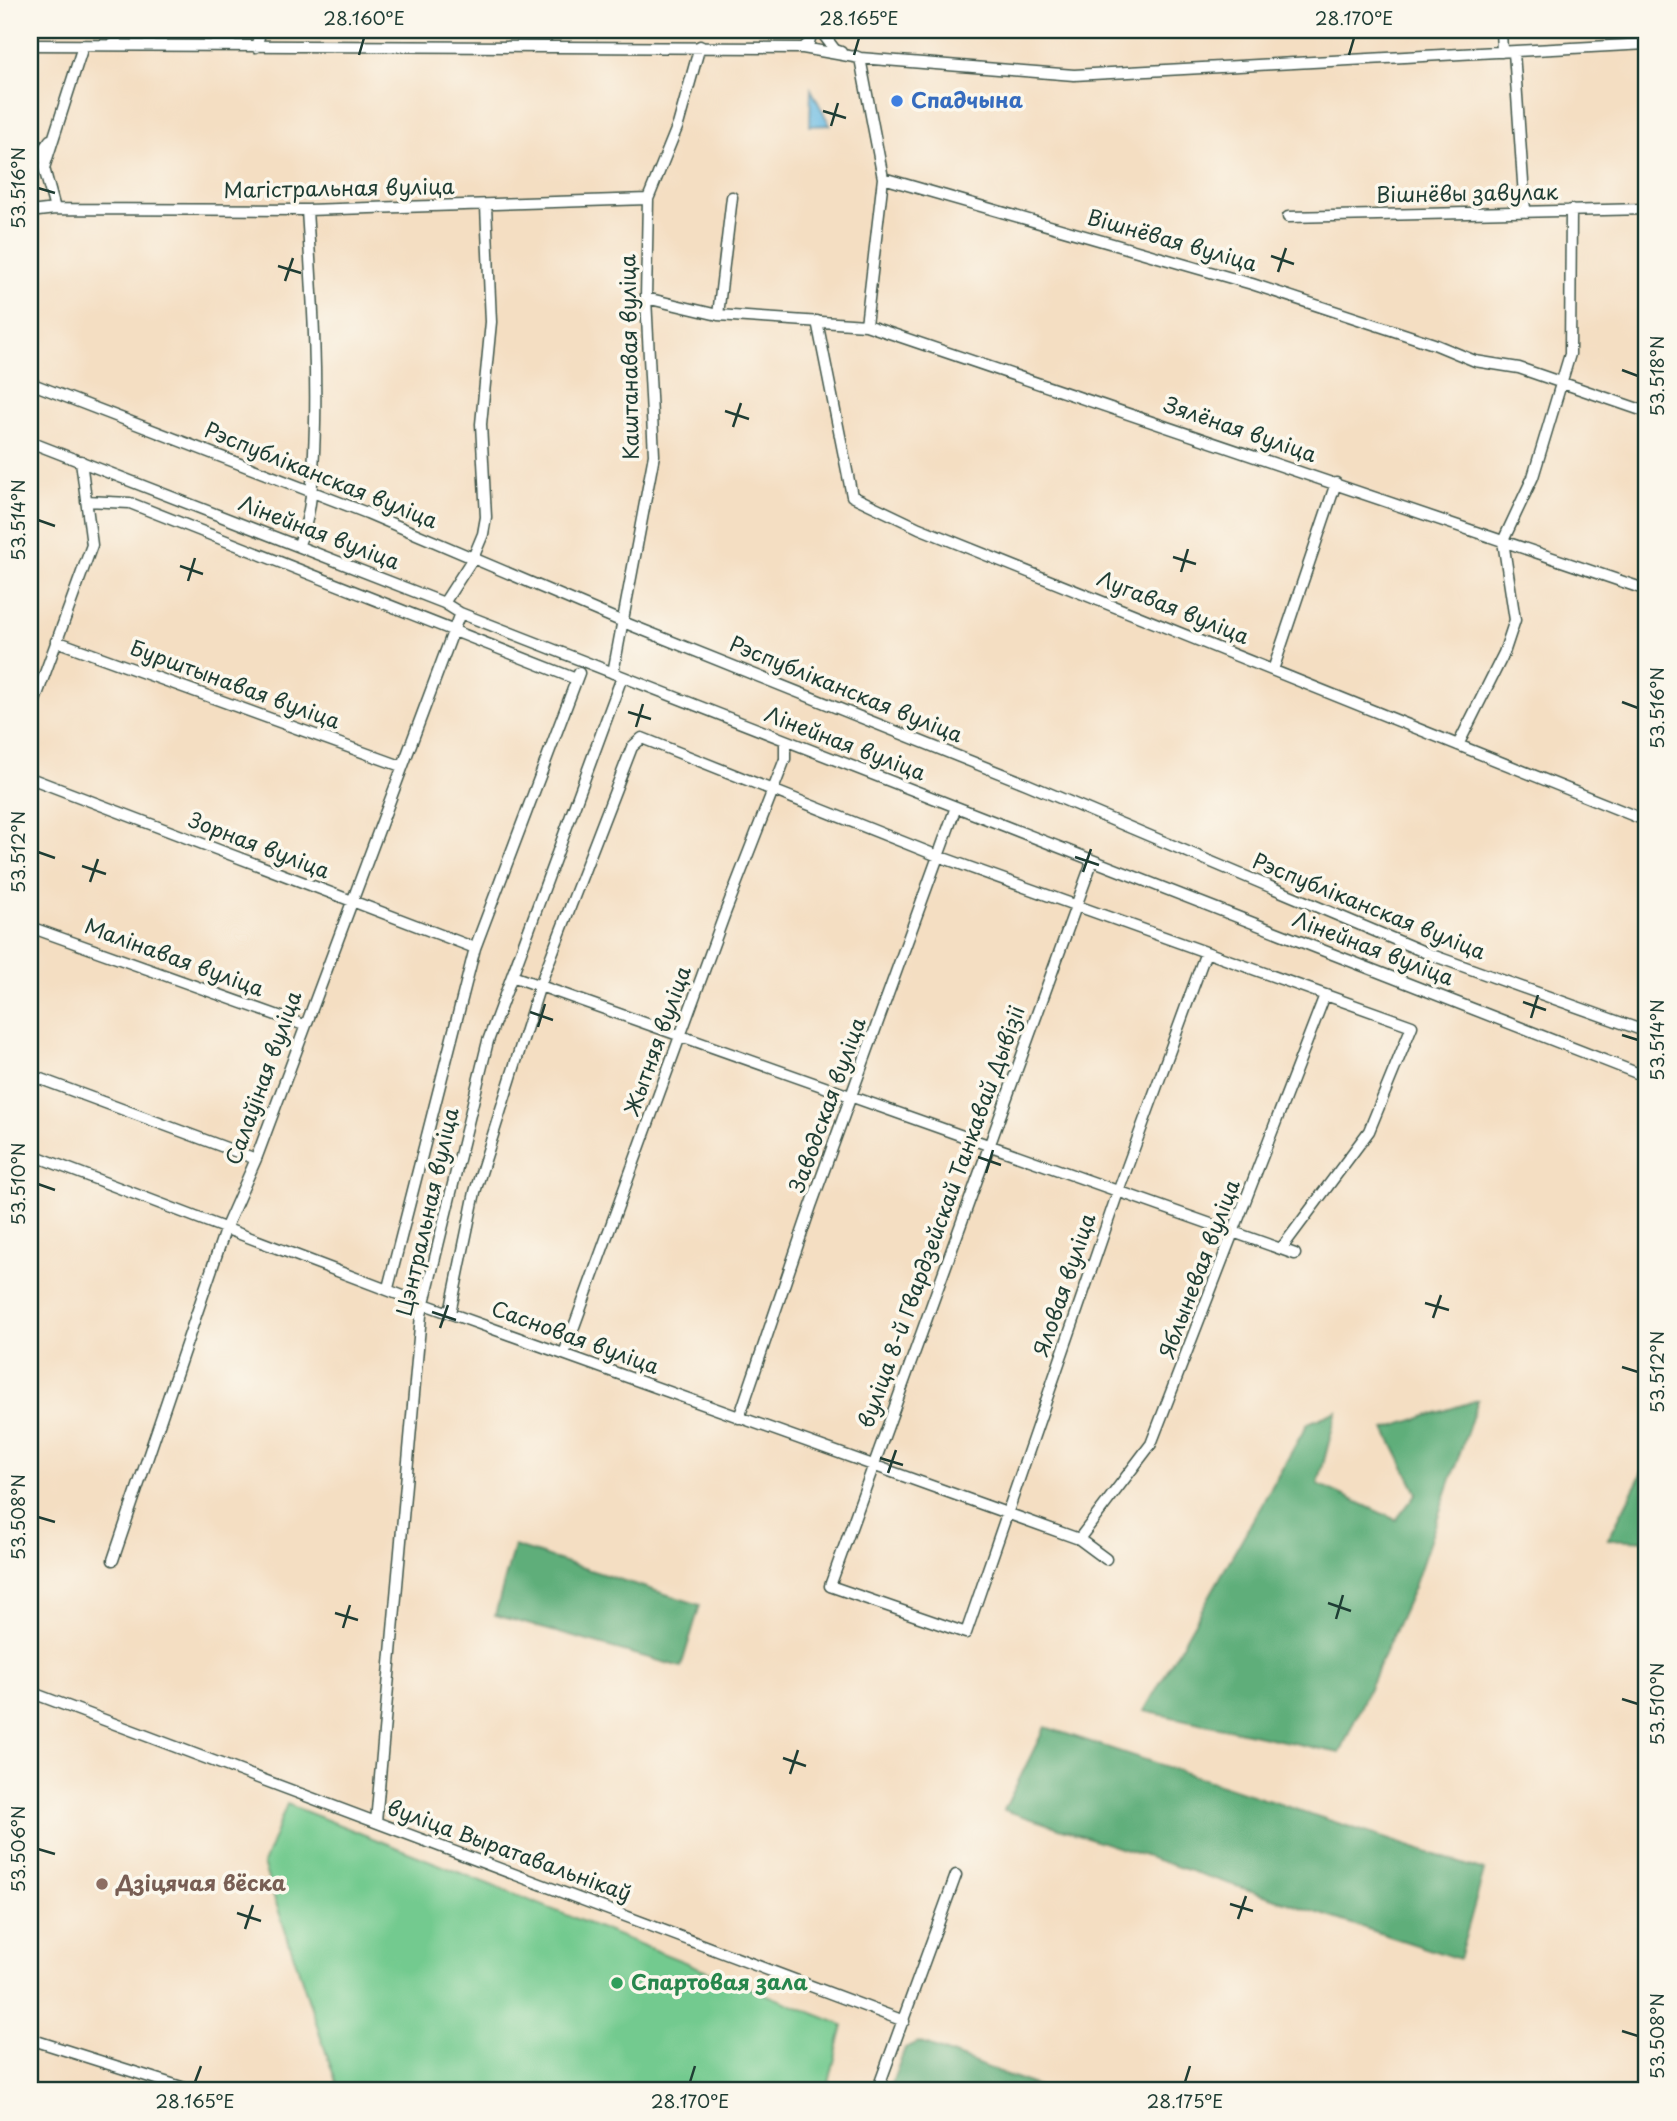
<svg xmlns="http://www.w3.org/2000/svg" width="1677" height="2121" viewBox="0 0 1677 2121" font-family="'Playpen Sans',sans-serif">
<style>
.green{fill:#73ca8f;stroke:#498462;stroke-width:2}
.forest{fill:#5eae7a;stroke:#3e7657;stroke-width:2}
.water{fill:#67bae3;stroke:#437c8c;stroke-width:2}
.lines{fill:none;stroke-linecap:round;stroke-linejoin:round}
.minor-casing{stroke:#3f5549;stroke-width:13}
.minor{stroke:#fff;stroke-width:10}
.ticks{fill:none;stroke:#1f3d34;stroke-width:2.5}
.shop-dot{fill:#3f7fe0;stroke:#fbf7ec;stroke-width:2.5}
.education-dot{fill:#8d6e63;stroke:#fbf7ec;stroke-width:2.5}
.leisure-dot{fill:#2e9e5b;stroke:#fbf7ec;stroke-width:2.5}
.labels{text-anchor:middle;stroke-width:7;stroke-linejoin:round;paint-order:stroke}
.shop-label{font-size:21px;font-weight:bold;fill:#366cbe;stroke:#fbf7ec;text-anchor:start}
.street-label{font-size:21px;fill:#1f3d34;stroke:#fbf7ec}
.education-label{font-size:21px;font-weight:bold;fill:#785e54;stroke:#fbf7ec;text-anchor:start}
.leisure-label{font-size:21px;font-weight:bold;fill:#27864d;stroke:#fbf7ec;text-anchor:start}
.neatline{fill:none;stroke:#1f3d34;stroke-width:2.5}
.ticks-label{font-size:18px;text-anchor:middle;fill:#1f3d34}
</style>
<rect width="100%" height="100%" fill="#fbf7ec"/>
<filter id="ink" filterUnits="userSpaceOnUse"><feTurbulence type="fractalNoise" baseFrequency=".0143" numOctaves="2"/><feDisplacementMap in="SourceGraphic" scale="14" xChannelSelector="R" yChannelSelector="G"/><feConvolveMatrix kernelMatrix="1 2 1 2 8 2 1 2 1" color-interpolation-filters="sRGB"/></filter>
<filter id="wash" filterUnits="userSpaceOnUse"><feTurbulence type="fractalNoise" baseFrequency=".00686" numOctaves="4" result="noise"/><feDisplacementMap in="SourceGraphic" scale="28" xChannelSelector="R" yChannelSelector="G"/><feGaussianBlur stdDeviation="1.57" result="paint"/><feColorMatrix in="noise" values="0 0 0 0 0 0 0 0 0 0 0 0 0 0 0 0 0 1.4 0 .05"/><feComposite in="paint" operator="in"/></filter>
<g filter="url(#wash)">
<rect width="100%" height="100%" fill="#f4dec2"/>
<!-- green -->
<path class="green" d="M287,1804L843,2025L827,2091H339L263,1864Z"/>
<!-- forest -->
<path class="forest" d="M1478,1400L1414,1587L1340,1753L1144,1711L1308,1423L1337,1411L1318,1484L1396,1520L1417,1493L1385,1429Z
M1647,1463V1541L1608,1539Z
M514,1546L700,1605L681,1667L495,1615Z
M1045,1727L1484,1871L1459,1959L1004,1810Z
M919,2042L1050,2091H889L905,2048Z"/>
<!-- water -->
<path class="water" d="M811,89L830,125L810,126Z"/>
</g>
<g filter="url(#ink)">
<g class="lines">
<defs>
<path id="minor" d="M820,30L835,50L841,52
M1501,30L1502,52
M30,45L803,48L860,58L1074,75L1647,44
M113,45L120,30
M256,47L261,30
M803,48L809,43L812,30
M1514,52L1525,211
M855,56L860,58L883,178L866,325
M30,168L50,140
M883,178L1252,284L1434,344L1475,361L1519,368L1647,412
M55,209L44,168L83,46
M30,212L55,209L307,210L648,199
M1288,217L1647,209
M646,298L718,315L866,325L1647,590
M718,315L732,197
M817,321L852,496L919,528L1647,821
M30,383L367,513L623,622L1027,784L1429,954L1647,1032
M30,442L444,603L460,613L1647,1077
M86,501L130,503L576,679
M298,546C312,516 312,484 314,452C318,371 312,291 307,210
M444,603L473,558L483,534L486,517L481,424L491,322L486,206
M56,641L401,766
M1273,670L1336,483
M613,673L654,455L646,298L648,199L678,125L700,46
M30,714L92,545L81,461
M1458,745L1504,653L1515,620L1503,541L1533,477L1570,354L1571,210
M30,778L475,948
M1092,862L830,1586L966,1633L1118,1192L1206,952
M30,927L304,1025
M512,976L1295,1254
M30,1075L256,1159
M30,1154L424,1304L1079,1539L1106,1559
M388,1288L475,948L579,673
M450,1313L475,1192L540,985L632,747L642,738L938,856L1412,1026L1369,1131L1281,1249
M564,1354L725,913L785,759V742
M739,1418L811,1206L956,807
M1079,1539L1151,1444L1325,995
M113,1560L226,1227L256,1159L460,613
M30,1692L904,2021
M376,1822L421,1315L488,1041L622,677
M30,2039L194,2091
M877,2091L956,1875"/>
</defs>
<!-- minor casing -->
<use href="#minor" class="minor-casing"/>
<!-- minor -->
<use href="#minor" class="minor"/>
</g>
</g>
<!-- ticks -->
<path class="ticks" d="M359,55L364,38M854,55L859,38M1349,55L1354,38M823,111L846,118M831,126L838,103M38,188L55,193M1271,256L1294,264M278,266L301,273M1278,272L1286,248M285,281L293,258M1622,370L1638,376M725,411L749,419M733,427L741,403M38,520L55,526M1173,557L1196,564M180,566L203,574M1181,572L1188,549M188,581L195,558M1622,702L1638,708M628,712L651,719M636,727L643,704M38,852L55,858M1075,857L1099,865M82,866L106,874M1083,872L1091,849M90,882L98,859M1523,1002L1546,1010M530,1012L553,1020M1531,1018L1538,995M538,1027L545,1004M1622,1035L1638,1040M978,1157L1001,1165M986,1173L993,1150M38,1184L55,1190M1425,1303L1449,1310M432,1312L456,1320M1433,1318L1441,1295M440,1328L448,1305M1622,1367L1638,1372M880,1458L903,1465M888,1473L896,1450M38,1517L55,1522M1328,1603L1351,1611M335,1613L358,1620M1336,1619L1343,1595M343,1628L350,1605M1622,1699L1638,1704M783,1758L806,1766M790,1774L798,1750M38,1849L55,1854M1230,1904L1253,1911M237,1913L261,1921M1238,1919L1246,1896M245,1929L253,1905M1622,2031L1638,2036M195,2082L201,2066M690,2082L695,2066M1185,2082L1190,2066"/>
<!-- markers -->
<circle class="shop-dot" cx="897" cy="101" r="7"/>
<circle class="education-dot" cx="102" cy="1884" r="7"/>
<circle class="leisure-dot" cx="617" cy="1983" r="7"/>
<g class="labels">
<!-- shop labels -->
<g class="shop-label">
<text x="911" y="108">Спадчына</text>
</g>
<!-- street labels -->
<g class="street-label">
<text transform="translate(339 189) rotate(-1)" y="7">Магістральная вуліца</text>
<text transform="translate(1467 194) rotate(-1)" y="7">Вішнёвы завулак</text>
<text transform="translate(1172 241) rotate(16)" y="7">Вішнёвая вуліца</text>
<text transform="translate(630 357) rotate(-91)" y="7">Каштанавая вуліца</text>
<text transform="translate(1240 430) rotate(19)" y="7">Зялёная вуліца</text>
<text transform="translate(321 476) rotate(22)" y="7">Рэспубліканская вуліца</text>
<text transform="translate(319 533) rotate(21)" y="7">Лінейная вуліца</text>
<text transform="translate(1173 608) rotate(22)" y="7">Лугавая вуліца</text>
<text transform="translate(235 685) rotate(20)" y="7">Бурштынавая вуліца</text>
<text transform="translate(846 690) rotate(22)" y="7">Рэспубліканская вуліца</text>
<text transform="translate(845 744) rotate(21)" y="7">Лінейная вуліца</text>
<text transform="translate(259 846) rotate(21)" y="7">Зорная вуліца</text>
<text transform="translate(1369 907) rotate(22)" y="7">Рэспубліканская вуліца</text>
<text transform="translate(1373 949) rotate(21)" y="7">Лінейная вуліца</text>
<text transform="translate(174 958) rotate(20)" y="7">Малінавая вуліца</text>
<text transform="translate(658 1041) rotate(-70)" y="7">Жытняя вуліца</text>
<text transform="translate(264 1078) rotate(-70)" y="7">Салаўіная вуліца</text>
<text transform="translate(828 1105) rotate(-70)" y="7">Заводская вуліца</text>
<text transform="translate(428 1212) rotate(-77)" y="7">Цэнтральная вуліца</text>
<text transform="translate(942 1217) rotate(-70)" y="7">вуліца 8-й Гвардзейскай Танкавай Дывізіі</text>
<text transform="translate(1200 1269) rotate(-69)" y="7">Яблыневая вуліца</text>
<text transform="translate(1065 1285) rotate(-71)" y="7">Яловая вуліца</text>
<text transform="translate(575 1338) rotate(20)" y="7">Сасновая вуліца</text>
<text transform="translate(509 1851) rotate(20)" y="7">вуліца Выратавальнікаў</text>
</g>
<!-- education labels -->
<g class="education-label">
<text x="116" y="1891">Дзіцячая вёска</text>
</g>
<!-- leisure labels -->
<g class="leisure-label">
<text x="631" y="1990">Спартовая зала</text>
</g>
</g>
<!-- margin -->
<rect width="1677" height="2121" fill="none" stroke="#fbf7ec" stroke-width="77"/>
<rect x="38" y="38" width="1600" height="2044" class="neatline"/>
<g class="ticks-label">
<text x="364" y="25">28.160°E</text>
<text x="859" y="25">28.165°E</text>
<text x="1354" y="25">28.170°E</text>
<text transform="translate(19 188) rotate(-90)" y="6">53.516°N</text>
<text transform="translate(1658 376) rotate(-90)" y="6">53.518°N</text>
<text transform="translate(19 520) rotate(-90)" y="6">53.514°N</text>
<text transform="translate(1658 708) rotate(-90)" y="6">53.516°N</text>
<text transform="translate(19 852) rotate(-90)" y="6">53.512°N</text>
<text transform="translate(1658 1040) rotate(-90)" y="6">53.514°N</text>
<text transform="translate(19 1184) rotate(-90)" y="6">53.510°N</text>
<text transform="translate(1658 1372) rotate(-90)" y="6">53.512°N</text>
<text transform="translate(19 1517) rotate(-90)" y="6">53.508°N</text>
<text transform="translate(1658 1704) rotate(-90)" y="6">53.510°N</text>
<text transform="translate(19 1849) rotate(-90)" y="6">53.506°N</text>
<text transform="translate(1658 2036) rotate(-90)" y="6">53.508°N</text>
<text x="195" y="2108">28.165°E</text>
<text x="690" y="2108">28.170°E</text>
<text x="1185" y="2108">28.175°E</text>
</g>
</svg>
